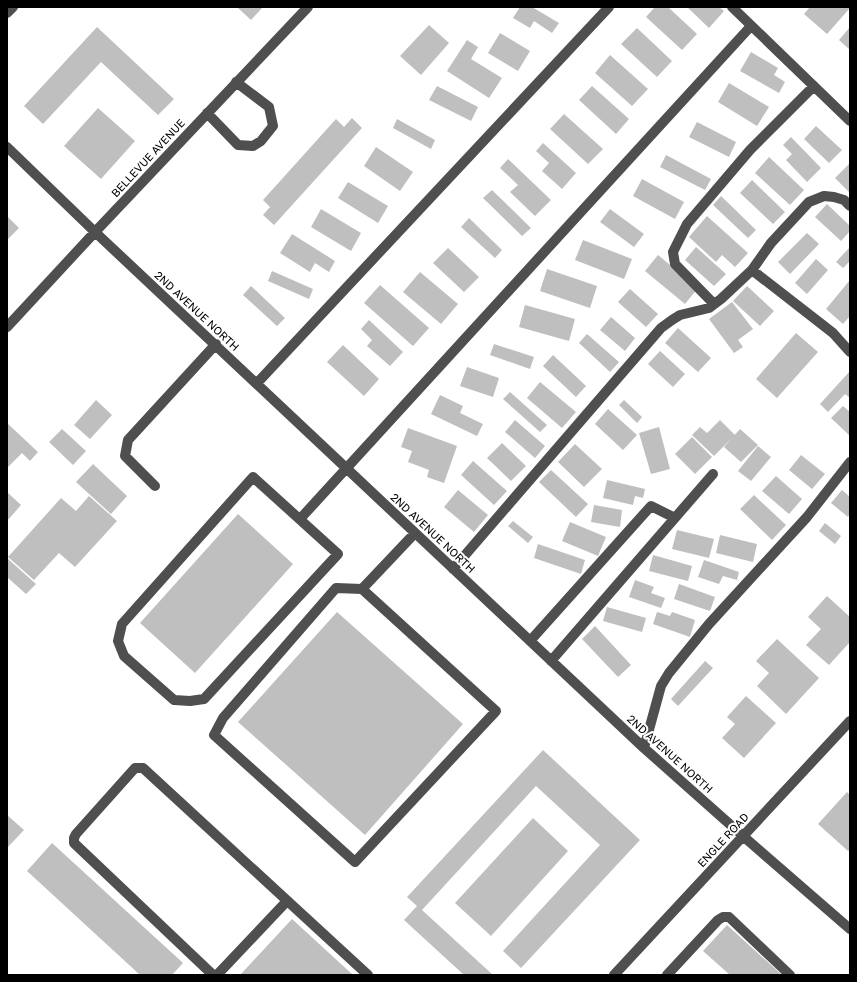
<svg xmlns="http://www.w3.org/2000/svg" width="857" height="982" viewBox="0 0 857 982" font-family="'Golos Text',sans-serif">
<style>
.building{fill:#bfbfbf}
.lines{fill:none;stroke-linecap:round;stroke-linejoin:round}
.minor{stroke:#4f4f4f;stroke-width:10}
.labels{text-anchor:middle;stroke-width:4;stroke-linejoin:round;paint-order:stroke}
.street-label{font-size:11px;fill:#000;stroke:#fff}
</style>
<rect width="100%" height="100%" fill="#fff"/>
<!-- building -->
<path class="building" d="M237,7H263L251,20Z
M520,7H532L559,23L552,33L534,21L530,28L513,18Z
M655,7H668L697,34L682,50L646,17Z
M687,7H719L724,11L709,28Z
M810,7H850V8L827,34L804,14Z
M429,25L449,43L421,75L400,56Z
M97,27L174,99L158,115L101,62L43,124L24,106Z
M850,27V50L839,40Z
M637,28L672,61L657,77L621,44Z
M500,33L530,51L518,71L488,53Z
M467,40L478,47L471,59L502,78L489,98L447,71Z
M751,52L778,68L774,75L785,82L779,93L740,71Z
M610,55L648,89L632,106L595,73Z
M729,83L769,107L757,126L718,102Z
M437,86L478,107L471,121L429,100Z
M592,86L629,119L616,134L579,100Z
M98,108L135,141L101,179L64,146Z
M564,114L603,149L588,164L550,129Z
M352,118L362,128L274,225L263,215L270,207L263,200L336,119L344,127Z
M397,119L435,140L431,149L393,128Z
M697,122L736,142L729,157L689,137Z
M816,126L842,150L829,163L804,139Z
M791,137L821,168L807,182L786,160L792,154L783,145Z
M543,143L576,173L562,189L542,171L549,163L536,151Z
M376,147L413,172L400,191L364,166Z
M666,155L711,179L705,190L660,167Z
M769,157L804,190L790,205L755,173Z
M508,159L551,200L535,216L510,192L518,185L500,168Z
M850,163V191L849,192L835,178Z
M642,179L684,202L675,219L633,196Z
M752,180L785,212L773,224L740,193Z
M348,182L388,206L378,223L338,198Z
M492,190L531,228L522,236L483,198Z
M721,196L756,230L748,238L713,205Z
M827,204L850,226V231L841,241L815,217Z
M321,209L361,233L351,251L311,227Z
M610,209L644,234L634,247L600,222Z
M7,216L19,228L7,240Z
M707,216L748,253L735,267L722,255L716,262L689,237Z
M469,218L502,250L495,258L461,227Z
M807,233L819,244L790,274L778,262Z
M292,234L335,261L329,272L315,263L310,272L280,253Z
M583,240L632,259L624,279L575,260Z
M696,247L726,274L714,286L685,260Z
M850,247V261L843,268L836,262Z
M448,248L479,277L464,292L433,263Z
M658,255L698,288L685,304L645,271Z
M816,259L828,270L807,294L795,283Z
M547,269L597,286L590,308L540,291Z
M272,271L313,289L309,299L268,281Z
M420,272L458,304L441,324L403,292Z
M850,280V316L843,324L826,309Z
M380,285L429,328L413,346L364,303Z
M251,286L285,318L277,326L243,295Z
M747,286L774,311L760,326L733,301Z
M630,289L658,314L646,327L618,302Z
M732,302L753,329L738,340L743,347L734,353L709,319Z
M525,305L575,319L569,341L519,327Z
M611,317L635,338L625,351L600,330Z
M369,320L403,352L390,366L367,346L372,340L361,329Z
M678,328L711,358L698,372L665,343Z
M796,333L818,352L777,398L756,379Z
M587,334L619,362L610,372L579,343Z
M494,344L534,357L530,369L490,355Z
M343,345L379,379L364,396L327,362Z
M660,351L685,374L673,387L648,364Z
M553,355L586,386L576,397L543,366Z
M467,367L499,378L493,397L460,386Z
M850,371V398L845,394L828,412L820,404Z
M540,382L576,412L562,428L527,398Z
M510,392L547,425L540,432L503,399Z
M440,395L463,406L460,413L483,424L477,436L431,414Z
M96,400L112,415L90,439L74,425Z
M624,400L642,417L637,423L619,405Z
M843,406L850,412V436L831,418Z
M608,409L637,435L623,450L595,424Z
M515,420L545,446L535,458L505,432Z
M720,420L735,435L714,456L692,435L700,427L707,433Z
M7,423L38,452L30,461L22,453L7,468Z
M659,427L670,469L651,474L639,433Z
M408,428L457,446L444,483L427,477L429,470L408,462L412,451L401,447Z
M62,429L86,451L73,465L49,442Z
M740,429L758,445L741,462L724,447Z
M692,437L712,457L695,474L675,454Z
M502,443L526,466L511,481L487,458Z
M575,444L602,469L584,487L558,462Z
M758,446L771,457L751,481L738,471Z
M801,455L825,474L812,489L789,470Z
M473,461L507,491L494,505L461,475Z
M93,464L127,496L111,514L76,482Z
M551,470L588,504L576,517L539,482Z
M776,476L802,499L789,514L762,491Z
M607,480L645,489L643,498L635,496L633,505L603,498Z
M458,490L488,515L474,532L444,507Z
M842,490L850,497V514L848,517L831,503Z
M7,492L21,505L7,521Z
M754,495L786,525L772,540L740,509Z
M89,496L117,521L75,567L59,553L34,580L8,557L61,498L76,511Z
M594,505L622,510L620,527L591,522Z
M238,514L293,564L195,673L140,623Z
M513,521L533,537L528,543L508,526Z
M570,522L606,537L598,556L562,541Z
M825,523L841,536L835,544L819,531Z
M677,530L714,539L709,558L672,549Z
M720,535L757,544L753,562L716,553Z
M538,544L585,560L581,574L534,558Z
M653,555L692,566L688,581L649,571Z
M7,558L36,584L26,594L7,577Z
M704,560L739,572L737,580L723,576L719,584L698,577Z
M635,580L654,587L651,593L665,598L661,608L629,597Z
M679,584L715,597L710,611L674,599Z
M827,596L850,617V642L829,665L806,645L821,629L808,617Z
M607,607L646,618L642,632L603,621Z
M337,612L463,724L365,835L238,722Z
M657,612L670,616L672,612L695,620L690,637L653,624Z
M595,626L631,665L618,677L582,639Z
M777,639L819,678L786,714L757,686L769,673L756,661Z
M705,661L713,668L678,706L671,699Z
M746,696L776,723L744,758L722,738L735,724L727,717Z
M543,750L640,840L521,968L503,951L600,845L536,786L422,910L493,975H464L404,920L417,906L407,897Z
M847,792L850,795V849L848,851L818,824Z
M7,815L24,830L7,848Z
M533,818L568,851L491,936L455,903Z
M52,843L183,963L172,975H140L27,871Z
M292,919L353,975H240Z
M727,925L782,975H730L703,951Z"/>
<g class="lines">
<!-- minor -->
<path class="minor" d="M732,7L850,121
M7,13L13,7
M207,113L238,145L253,146L261,141L273,126L269,107L236,82
M7,147L95,232L644,748L743,836L850,929
M752,270L833,333L850,352
M714,304L675,264L673,252L687,224L750,150L814,86
M7,327L95,232L308,7
M257,383L609,7
M253,477L338,554L204,699L190,701L174,700L124,656L118,641L122,624Z
M155,486L125,456L128,440L216,344
M300,519L751,26
M453,569L661,328L672,320L680,315L709,308L721,299L752,270L771,243L809,202L824,196L834,197L844,200L850,206
M362,589L336,588L223,718L214,735L355,862L496,711L362,589L415,533
M530,641L651,506L675,518
M551,661L713,474
M644,748L661,686L669,673L709,624L807,517L850,462
M213,975L74,843V838L76,834L135,768H143L368,975
M217,975L287,901
M614,975L850,721
M667,975L718,920L723,917H729L790,975"/>
</g>
<g class="labels">
<!-- street labels -->
<g class="street-label">
<text transform="translate(148 158) rotate(-47)" y="4">BELLEVUE AVENUE</text>
<text transform="translate(197 311) rotate(43)" y="4">2ND AVENUE NORTH</text>
<text transform="translate(433 533) rotate(43)" y="4">2ND AVENUE NORTH</text>
<text transform="translate(670 754) rotate(42)" y="4">2ND AVENUE NORTH</text>
<text transform="translate(723 840) rotate(-47)" y="4">ENGLE ROAD</text>
</g>
</g>
<!-- border -->
<rect width="857" height="982" fill="none" stroke="#000000" stroke-width="16"/>
</svg>
